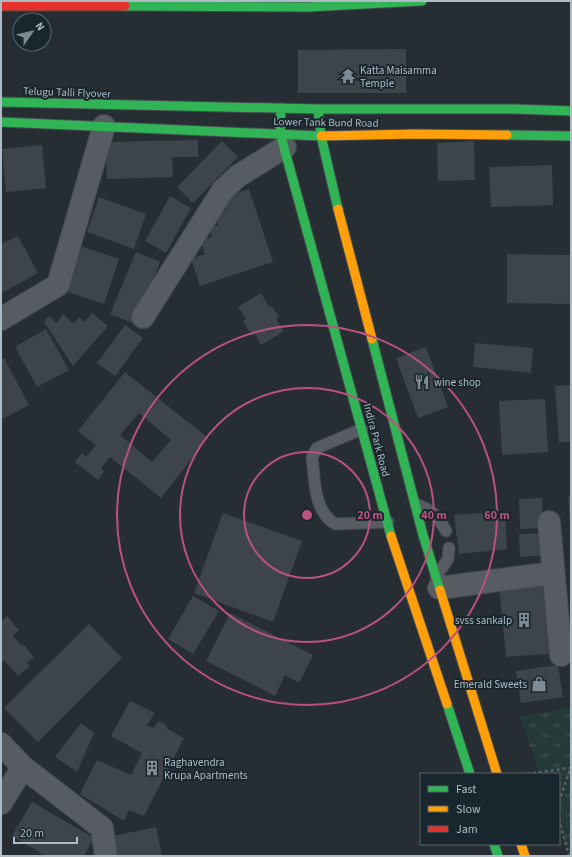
<svg xmlns="http://www.w3.org/2000/svg" width="572" height="857" viewBox="0 0 572 857" font-family="'Source Sans 3',sans-serif">
<style>
.park{fill:url(#park-tufts)}
.building{fill:#3e454a;fill-rule:evenodd}
.lines{fill:none;stroke-linecap:round;stroke-linejoin:round}
.lane-casing{stroke:#444a4e;stroke-width:13}
.street-casing{stroke:#444a4e;stroke-width:24}
.fast-casing{stroke:#444a4e;stroke-width:11}
.slow-casing{stroke:#444a4e;stroke-width:11}
.jam-casing{stroke:#444a4e;stroke-width:11}
.path{stroke:#5a6165;stroke-width:2.5;stroke-dasharray:3 3;stroke-linecap:butt}
.lane{stroke:#565c62;stroke-width:11}
.street{stroke:#565c62;stroke-width:22}
.fast{stroke:#30b455;stroke-width:9}
.slow{stroke:#ff9f0a;stroke-width:9}
.jam{stroke:#e5322d;stroke-width:9}
.ring{fill:none;stroke:#bb5180;stroke-width:2}
.labels{text-anchor:middle;stroke-width:4;stroke-linejoin:round;paint-order:stroke}
.poi-label{font-size:11px;fill:#afbcc6;stroke:#1a262e;text-anchor:start}
.street-label{font-size:11px;fill:#afbcc6;stroke:#1a262e}
.centre{fill:#bb5180;stroke:#1a262e;stroke-width:2}
.ring-label{font-size:12px;text-anchor:middle;font-weight:bold;fill:#bb5180;stroke:#1a262e;stroke-width:4;stroke-linejoin:round;paint-order:stroke}
</style>
<defs>
<pattern id="park-tufts" width="24" height="20" patternUnits="userSpaceOnUse"><rect width="24" height="20" fill="#243a39"/><path d="M3 7l-1-3M5 7V3M7 7l1-3M15 17l-1-3M17 17v-4M19 17l1-3" fill="none" stroke="#415554"/></pattern>
</defs>
<rect width="100%" height="100%" fill="#272e33"/>
<!-- park -->
<path class="park" d="M571,707V856H570L559,826V774H540L520,717Z"/>
<!-- building -->
<path class="building" d="M406,49V93H298V50Z
M198,140V157H172L173,177L107,179L105,142Z
M222,141L238,157L193,203L177,187Z
M474,141L475,180L438,181L437,143Z
M42,145L46,188L6,192L2,149Z
M552,165L553,205L491,207L489,167Z
M249,189L273,262L200,286L191,259L205,254L201,241L212,237L209,228L218,225L215,214L227,210L223,198Z
M170,196L191,208L166,253L145,241Z
M99,197L146,214L134,249L87,232Z
M18,236L38,273L2,293L1,244Z
M80,246L119,259L104,304L65,291Z
M136,252L160,262L135,324L110,314Z
M507,254L571,255V304L507,303Z
M261,293L269,307L272,306L279,317L276,319L284,331L261,345L255,334L252,336L243,321L246,319L238,307Z
M92,313L108,326L73,366L44,322L49,316L57,323L63,314L74,324L79,317L85,322Z
M125,325L143,338L115,376L97,363Z
M46,329L69,370L37,387L15,347Z
M475,343L533,348L531,373L473,367Z
M426,347L448,407L418,418L396,358Z
M4,358L29,405L1,420V360Z
M125,372L208,438L161,498L110,457L101,468L104,471L98,480L75,462L82,453L86,457L96,445L78,431ZM139,413L171,440L152,462L120,435Z
M571,385V442H559L555,386Z
M545,399L548,452L502,455L499,401Z
M568,496H571V523H570Z
M542,498L543,528L520,529L519,499Z
M505,511L507,549L459,554L454,515Z
M223,513L302,541L273,622L194,593Z
M544,533L546,555L520,557L519,534Z
M542,579L549,654L506,657L499,586Z
M193,596L219,611L193,654L168,639Z
M230,613L313,655L299,683L285,675L275,696L206,661Z
M7,616L19,630L13,636L21,645L23,644L34,657L27,663L30,666L18,676L4,660L1,663V622Z
M89,624L122,658L38,742L4,708Z
M558,665L563,697L521,703L516,671Z
M130,701L155,713L147,725L153,728L159,721L167,726L166,728L184,738L144,816L129,810L124,821L80,794L97,760L131,775L142,753L111,736Z
M81,723L94,733L77,772L55,757Z
M32,802L94,838L84,856H46L12,836Z
M156,827L162,856H117L113,836Z"/>
<g class="lines">
<defs>
<path id="lane" d="M362,429L317,448L312,457C315,480 313,510 335,524L388,522
M416,504C433,511 437,515 446,531
M436,577L448,559L449,548"/>
<path id="street" d="M143,317L223,190L238,176L285,147
M1,319L58,285L104,126
M549,522L561,655
M439,588L553,573
M1,744L23,767L102,828L106,856
M1,803L23,767"/>
<path id="fast" d="M125,6L308,7L422,1
M1,102L318,109L321,136L338,209
M281,108L280,133L391,536
M318,109H514L571,111
M1,122L321,136
M507,135L571,136
M372,339L423,535L440,590
M447,704L470,774
M494,844L498,856"/>
<path id="slow" d="M321,136L415,134L507,135
M338,209L372,339
M391,536L447,704
M440,590L497,774
M521,844L525,856"/>
<path id="jam" d="M1,6H125"/>
</defs>
<!-- lane casing -->
<use href="#lane" class="lane-casing"/>
<!-- street casing -->
<use href="#street" class="street-casing"/>
<!-- fast casing -->
<use href="#fast" class="fast-casing"/>
<!-- slow casing -->
<use href="#slow" class="slow-casing"/>
<!-- jam casing -->
<use href="#jam" class="jam-casing"/>
<!-- path -->
<path class="path" d="M527,774L570,768
M559,802L570,769
M559,819L569,856"/>
<!-- lane -->
<use href="#lane" class="lane"/>
<!-- street -->
<use href="#street" class="street"/>
<!-- fast -->
<use href="#fast" class="fast"/>
<!-- slow -->
<use href="#slow" class="slow"/>
<!-- jam -->
<use href="#jam" class="jam"/>
</g>
<!-- distance rings -->
<g class="ring">
<circle cx="307" cy="515" r="63"/>
<circle cx="307" cy="515" r="127"/>
<circle cx="307" cy="515" r="190"/>
</g>
<!-- icons -->
<defs>
<symbol id="temple-bare" viewBox="-9 -9 18 18"><path d="M0-6L5-2H3V0L6.5 2.5H4V6H1.5V3h-3V6H-4V2.5H-6.5L-3 0V-2H-5Z" fill="#7f8a93" stroke="#1a262e" stroke-width="2.5" paint-order="stroke"/></symbol>
<symbol id="restaurant-bare" viewBox="-9 -9 18 18"><path d="M-5-6h1v4h1v-4h1v4h1v-4h1v5L-1.5 .5V6h-2V.5L-5-1ZM5-6V6H3V1.5H1.5Q1.5-4 5-6Z" fill="#7f8a93" stroke="#1a262e" stroke-width="2.5" paint-order="stroke"/></symbol>
<symbol id="building-bare" viewBox="-9 -9 18 18"><path d="M-4-6H4V6H1V3H-1V6H-4ZM-2.5-4.3h1.7v1.8h-1.7ZM.8-4.3h1.7v1.8H.8ZM-2.5-1h1.7V.8h-1.7ZM.8-1h1.7V.8H.8Z" fill="#7f8a93" stroke="#1a262e" stroke-width="2.5" paint-order="stroke"/></symbol>
<symbol id="shop-bare" viewBox="-9 -9 18 18"><path d="M-5-2.5h2.3a2.7 3.5 0 0 1 5.4 0H5L5.5 6h-11ZM-1.5-2.5h3a1.5 2.3 0 0 0-3 0Z" fill="#7f8a93" stroke="#1a262e" stroke-width="2.5" paint-order="stroke"/></symbol>
</defs>
<g fill-rule="evenodd">
<use href="#temple-bare" x="337" y="65" width="22" height="22"/>
<use href="#restaurant-bare" x="411" y="371" width="22" height="22"/>
<use href="#building-bare" x="513" y="609" width="22" height="22"/>
<use href="#shop-bare" x="528" y="673" width="22" height="22"/>
<use href="#building-bare" x="141" y="757" width="22" height="22"/>
</g>
<g class="labels">
<!-- poi labels -->
<g class="poi-label">
<text x="360" y="74">Katta Maisamma<tspan x="360" dy="13">Temple</tspan></text>
<text x="434" y="386">wine shop</text>
<text x="512" y="624" text-anchor="end">svss sankalp</text>
<text x="527" y="688" text-anchor="end">Emerald Sweets</text>
<text x="164" y="766">Raghavendra<tspan x="164" dy="13">Krupa Apartments</tspan></text>
</g>
<!-- street labels -->
<g class="street-label">
<text transform="translate(67 92) rotate(2)" y="4">Telugu Talli Flyover</text>
<text transform="translate(326 122) rotate(1)" y="4">Lower Tank Bund Road</text>
<text transform="translate(377 440) rotate(75)" y="4">Indira Park Road</text>
</g>
</g>
<circle cx="307" cy="515" r="6" class="centre"/>
<g class="ring-label">
<text x="370" y="519">20 m</text>
<text x="434" y="519">40 m</text>
<text x="497" y="519">60 m</text>
</g>
<!-- border -->
<rect width="572" height="857" fill="none" stroke="#afbcc6" stroke-width="4"/>
<!-- legend -->
<rect x="420" y="773" width="140" height="72" fill="#1a262e" stroke="#56626b"/>
<rect x="428" y="786" width="20" height="6" fill="#30b455" stroke="#56626b"/>
<text x="456" y="793" font-size="12" fill="#afbcc6">Fast</text>
<rect x="428" y="806" width="20" height="6" fill="#ff9f0a" stroke="#56626b"/>
<text x="456" y="813" font-size="12" fill="#afbcc6">Slow</text>
<rect x="428" y="826" width="20" height="6" fill="#e5322d" stroke="#56626b"/>
<text x="456" y="833" font-size="12" fill="#afbcc6">Jam</text>
<!-- north arrow -->
<g transform="translate(32 32) rotate(56)"><circle r="19" fill="#1a262e" stroke="#56626b"/>
<path d="M0-3L7 15L0 10L-7 15Z" fill="#7f8a93"/>
<text y="-6" font-size="11" font-weight="bold" text-anchor="middle" fill="#afbcc6">N</text>
</g>
<!-- scale -->
<path d="M14 837v6h63v-6" fill="none" stroke="#afbcc6" stroke-width="2"/>
<text x="20" y="837" font-size="12" fill="#afbcc6" stroke="#1a262e" stroke-width="3" paint-order="stroke">20 m</text>
</svg>
